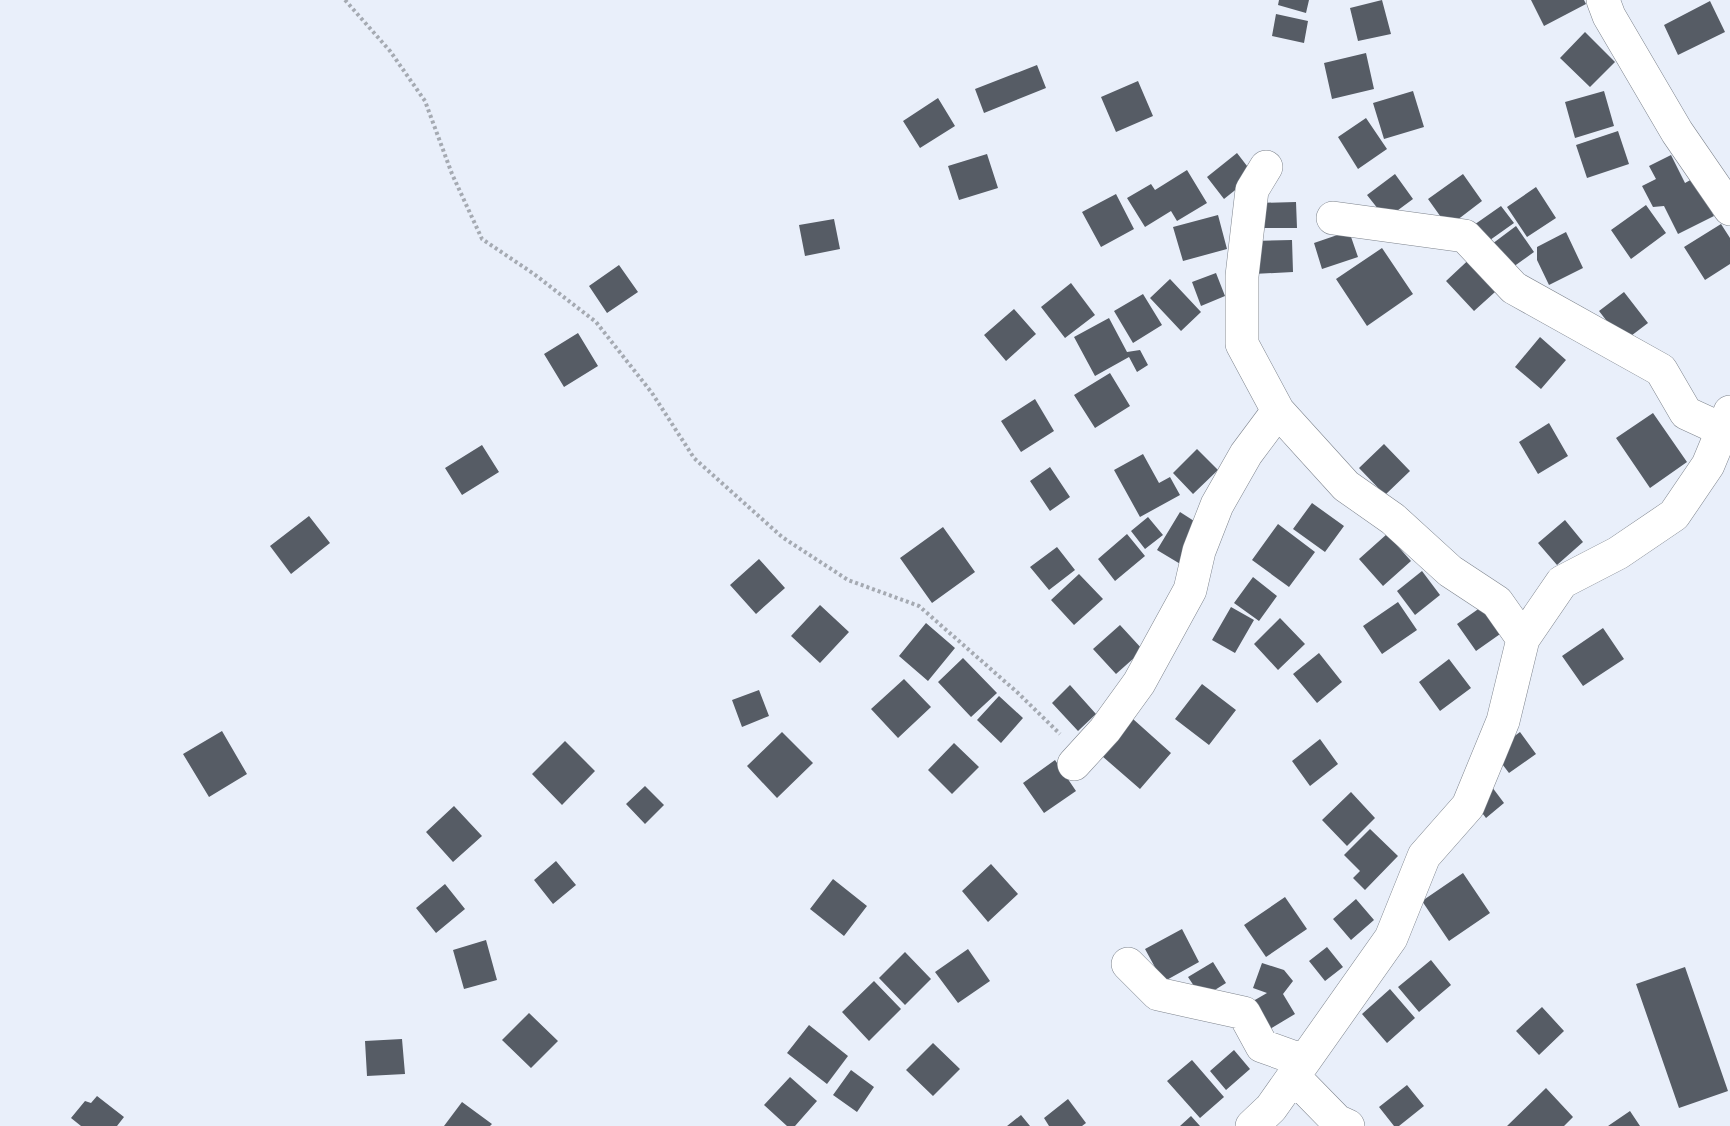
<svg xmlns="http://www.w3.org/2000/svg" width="1730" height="1126" viewBox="0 0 1730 1126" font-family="Arial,sans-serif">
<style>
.building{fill:#565c65}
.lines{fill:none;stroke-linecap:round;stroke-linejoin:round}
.minor-casing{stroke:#7e848d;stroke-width:34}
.path{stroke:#a5aab2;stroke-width:4;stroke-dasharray:3 3;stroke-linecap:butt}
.minor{stroke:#fff;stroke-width:33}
</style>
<rect width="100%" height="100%" fill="#e9effa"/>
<!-- building -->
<path class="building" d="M1279,0H1309L1306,13L1278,5Z
M1382,0L1391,34L1358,41L1350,8Z
M1531,0H1584L1586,4L1544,26Z
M1710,1L1725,32L1678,55L1664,25Z
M1276,14L1308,21L1304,43L1272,36Z
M1585,32L1615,62L1590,87L1560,58Z
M1366,53L1374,89L1332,99L1324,63Z
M1037,65L1046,88L984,113L975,89Z
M1138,81L1153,116L1116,132L1101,97Z
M1413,91L1424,127L1384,139L1373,103Z
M1604,91L1614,126L1575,138L1565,102Z
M938,98L955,126L920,148L903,121Z
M1366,118L1387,149L1358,169L1338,137Z
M1618,131L1629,164L1587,178L1576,145Z
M1237,153L1254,175L1224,199L1207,177Z
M987,154L998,188L959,200L948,166Z
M1671,155L1685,183L1694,178L1714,216L1678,234L1664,206L1653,207L1642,186L1656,179L1649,166Z
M1187,170L1207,203L1177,221L1171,211L1145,227L1127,198L1151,184L1155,190Z
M1395,174L1413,199L1386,219L1367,195Z
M1463,174L1482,201L1448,227L1428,199Z
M1536,187L1556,218L1527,237L1507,207Z
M1116,194L1134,229L1101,247L1082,212Z
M1296,202L1297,228H1257V203Z
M1646,205L1666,233L1631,259L1611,230Z
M1501,206L1514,223L1483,245L1471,227Z
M1218,215L1227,249L1183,261L1173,227Z
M834,219L840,249L805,256L799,225Z
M1721,224L1730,238V264L1705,280L1684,247Z
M1516,226L1534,252L1506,272L1488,247Z
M1349,231L1358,257L1322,269L1314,243Z
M1566,232L1583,268L1549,285L1537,260V247Z
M1292,240L1293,272L1253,274L1252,241Z
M1382,248L1413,294L1367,326L1336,279Z
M1477,252L1505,283L1474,311L1446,281Z
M619,265L638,292L607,313L589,286Z
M1216,273L1225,296L1201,306L1192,282Z
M1170,279L1201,312L1181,331L1150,298Z
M1071,283L1095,315L1065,338L1041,307Z
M1624,292L1648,323L1623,342L1599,311Z
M1143,294L1162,325L1133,343L1114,311Z
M1014,309L1036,334L1006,361L984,335Z
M1109,318L1127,352L1140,350L1148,365L1137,372L1129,357L1095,376L1074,337Z
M578,333L598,366L564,387L544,354Z
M1540,337L1566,360L1541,389L1515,367Z
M1110,373L1130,406L1095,428L1074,395Z
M1035,399L1054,431L1021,452L1001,421Z
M1653,413L1687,462L1650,488L1616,438Z
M1549,423L1568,456L1538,474L1519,442Z
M1384,444L1410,471L1385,495L1359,468Z
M482,445L499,472L462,495L445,468Z
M1197,449L1218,470L1193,494L1173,473Z
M1143,454L1159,483L1170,477L1180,495L1140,517L1114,470Z
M1050,467L1070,497L1050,511L1030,481Z
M1312,503L1344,526L1325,552L1293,529Z
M1180,512L1205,528L1182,565L1157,550Z
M309,516L330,543L291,574L270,546Z
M1148,517L1163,535L1145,549L1131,531Z
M1565,520L1583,542L1557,565L1538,543Z
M1278,524L1315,552L1289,587L1252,560Z
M943,527L975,572L932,603L900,558Z
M1127,534L1145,556L1115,581L1098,559Z
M1387,534L1411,561L1383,586L1359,559Z
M1057,547L1075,570L1049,590L1030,567Z
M759,559L785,588L756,614L730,585Z
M1422,571L1440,595L1415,615L1397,591Z
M1079,574L1103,599L1074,625L1051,600Z
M1253,577L1277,596L1259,621L1234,603Z
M1398,602L1417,630L1382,654L1363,626Z
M820,605L849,632L820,663L791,636Z
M1484,605L1503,632L1476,651L1457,624Z
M1231,607L1254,620L1235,653L1212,640Z
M1280,618L1305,644L1278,670L1254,644Z
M926,623L955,648L928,681L899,656Z
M1120,625L1143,650L1116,674L1093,649Z
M1603,628L1624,659L1583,686L1562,656Z
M1319,653L1342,682L1317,703L1293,674Z
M963,658L997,693L971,717L938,682Z
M1449,659L1471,688L1440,711L1419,682Z
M904,679L931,707L898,738L871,709Z
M1202,684L1236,710L1209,745L1175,719Z
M1070,685L1096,714L1078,731L1052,703Z
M759,690L769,716L742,727L732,700Z
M999,696L1023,718L1001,743L977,720Z
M1133,719L1171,753L1140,789L1102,756Z
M222,731L247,774L209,797L183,754Z
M782,732L813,763L777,798L747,766Z
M1520,732L1536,754L1509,773L1493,752Z
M1320,739L1338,764L1310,786L1292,761Z
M565,741L595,771L562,805L532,774Z
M954,743L979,767L952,794L928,770Z
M1055,760L1076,791L1044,813L1023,783Z
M645,786L664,805L645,824L626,804Z
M1492,787L1504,803L1486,818L1473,801Z
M1351,792L1375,818L1347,846L1322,820Z
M454,806L482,836L453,862L426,832Z
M1370,829L1398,856L1365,890L1353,878L1360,871L1344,855Z
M556,861L576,885L553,904L534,880Z
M991,864L1018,894L988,922L962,891Z
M1463,873L1490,913L1449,941L1422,901Z
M833,879L867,906L844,936L810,909Z
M445,884L465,909L436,933L416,908Z
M1285,897L1307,929L1266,957L1244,925Z
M1356,899L1374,920L1351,940L1333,919Z
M1182,929L1199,962L1163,982L1145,949Z
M486,940L497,980L464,989L453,950Z
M1327,947L1343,967L1325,981L1309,961Z
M968,949L990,981L958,1003L935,972Z
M905,952L931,979L905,1005L879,978Z
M1431,960L1451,985L1419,1012L1398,987Z
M1213,962L1226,983L1202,998L1188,977Z
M1262,963L1284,970L1293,981L1283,994L1295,1014L1265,1032L1248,1004L1267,993L1253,988Z
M1685,967L1728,1091L1679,1108L1636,984Z
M874,981L901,1009L869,1041L842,1012Z
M1390,989L1415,1018L1387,1043L1362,1014Z
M1542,1007L1564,1031L1539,1055L1516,1031Z
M529,1013L558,1041L531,1068L502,1040Z
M809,1025L848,1056L827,1084L787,1053Z
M402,1039L405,1074L367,1076L365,1041Z
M933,1043L960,1069L933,1096L906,1070Z
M1234,1050L1250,1069L1226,1090L1210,1071Z
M1192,1060L1224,1097L1200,1118L1167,1081Z
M851,1070L874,1087L857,1112L833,1095Z
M790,1077L817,1101L795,1126H787L764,1105Z
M1407,1085L1424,1106L1399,1126H1394L1379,1107Z
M1546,1088L1573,1117L1564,1126H1507Z
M97,1096L124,1117L117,1126H81L71,1118L85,1101L91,1103Z
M1068,1099L1086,1123L1082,1126H1049L1044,1118Z
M462,1102L492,1124L490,1126H444Z
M1630,1111L1640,1126H1608Z
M1021,1115L1030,1126H1007Z
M1191,1116L1200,1126H1180Z"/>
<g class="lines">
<defs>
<path id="minor" d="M1603,0L1609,16L1677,132L1730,209
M1266,167L1252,190L1242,276V344L1278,411L1346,486L1393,519L1450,571L1497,602L1523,639
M1333,218L1465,236L1514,288L1661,370L1686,413L1723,430
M1074,764L1105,730L1139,683L1190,590L1199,551L1217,505L1246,454L1278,411
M1128,964L1158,994L1244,1013L1262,1046L1304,1061
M1293,1076L1337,1121L1348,1126
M1252,1126L1271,1108L1391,938L1424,856L1468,806L1503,721L1523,639L1562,582L1618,553L1674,515L1708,465L1730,412"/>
</defs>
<!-- minor casing -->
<use href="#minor" class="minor-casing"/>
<!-- path -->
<path class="path" d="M345,0L390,51L425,101L452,174L482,239L534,274L596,322L652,393L694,458L782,537L848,580L919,606L1018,693L1060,734"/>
<!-- minor -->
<use href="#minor" class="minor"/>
</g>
</svg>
